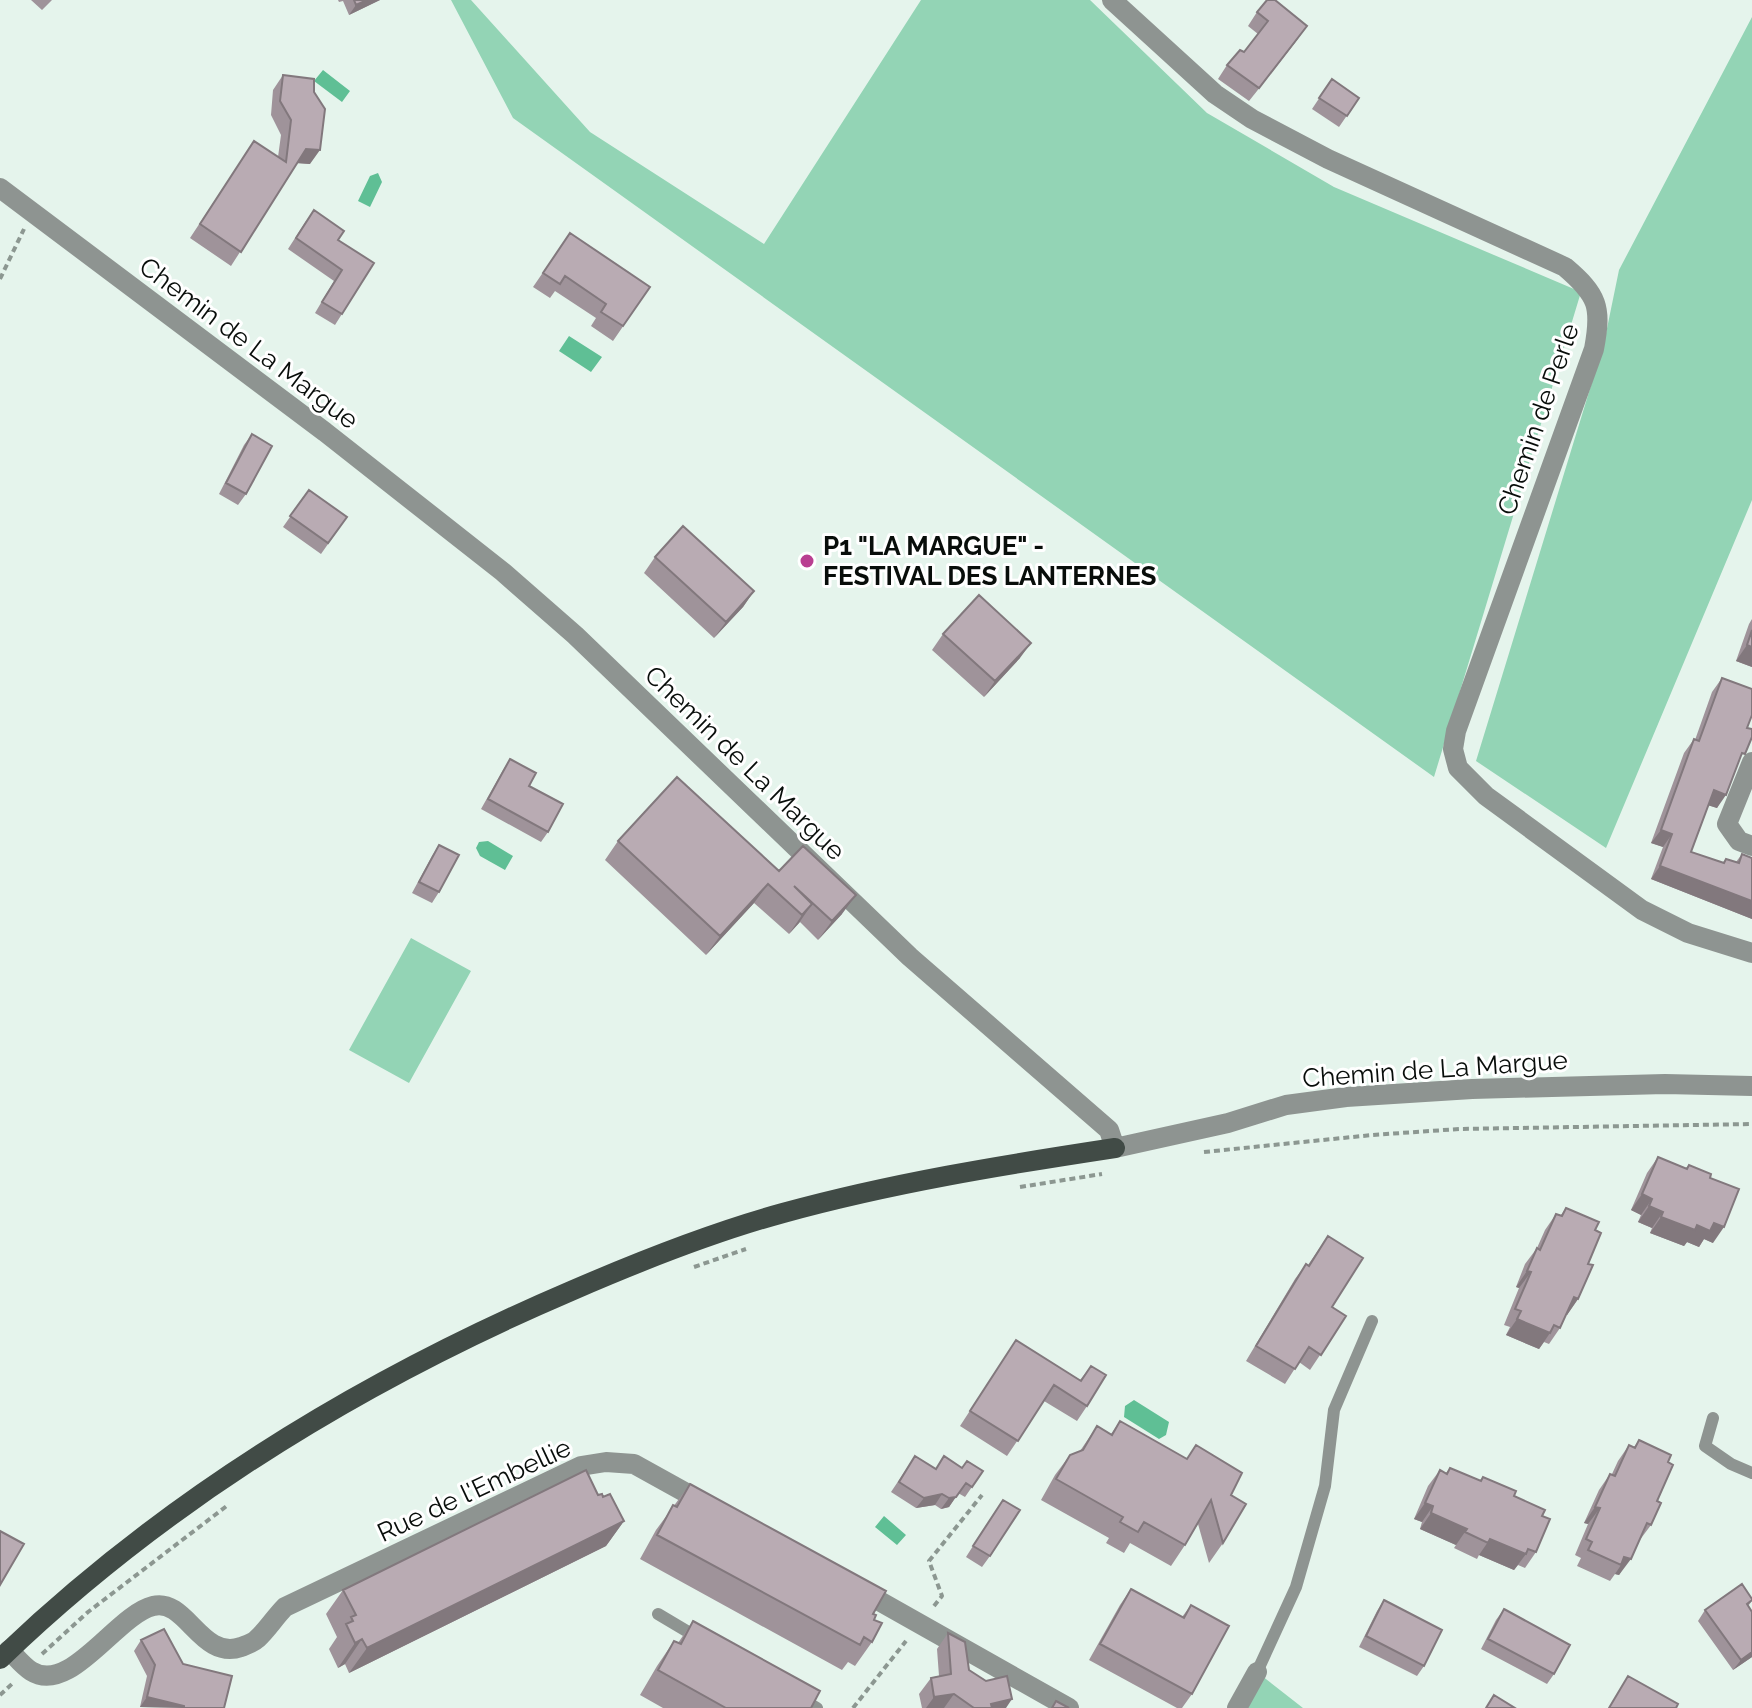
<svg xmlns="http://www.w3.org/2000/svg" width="1752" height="1708" viewBox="0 0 1752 1708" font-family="Raleway,sans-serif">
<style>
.green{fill:#93d4b5}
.water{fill:#5fbf95}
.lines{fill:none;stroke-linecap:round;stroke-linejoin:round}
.path{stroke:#8c9791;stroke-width:4;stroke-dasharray:6 4;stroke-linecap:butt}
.lane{stroke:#8e9491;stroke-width:12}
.street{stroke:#8e9491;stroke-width:20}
.primary{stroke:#414b46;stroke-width:20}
.wall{fill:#9f939a}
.shaded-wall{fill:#82787d}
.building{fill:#b9abb3;stroke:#82787d;stroke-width:2}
.poi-dot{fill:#b93f91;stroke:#fff;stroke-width:3}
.labels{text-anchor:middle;stroke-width:6;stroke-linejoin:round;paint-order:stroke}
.street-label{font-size:26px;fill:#080d0a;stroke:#fff}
.poi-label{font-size:26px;font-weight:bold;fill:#080d0a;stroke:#fff;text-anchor:start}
</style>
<rect width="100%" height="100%" fill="#e5f4ec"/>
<!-- green -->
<path class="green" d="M451,0H471L590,132L764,244L921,0H1090L1207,113L1334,187L1581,292L1434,777L513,118Z
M1752,17V500L1606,848L1476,761L1604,343L1619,270Z
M411,938L471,971L409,1083L349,1050Z
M1257,1672L1303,1708H1237Z"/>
<!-- water -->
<path class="water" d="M323,70L350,91L342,102L314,81Z
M378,173L382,182L370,207L358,201L370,176Z
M569,336L602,357L591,372L559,351Z
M488,841L513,856L505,870L480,856L476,848L479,842Z
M1134,1400L1169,1422L1166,1435L1159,1439L1124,1417L1125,1406Z
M884,1516L906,1535L897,1545L875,1527Z"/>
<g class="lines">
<!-- path -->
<path class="path" d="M0,279L24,229
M1204,1152L1372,1135L1459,1129L1752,1124
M1020,1187L1102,1174
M694,1267L746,1249
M934,1606L942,1596L929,1561L982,1495
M42,1654L88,1612L228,1505
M0,1695L13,1683
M853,1708L906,1641"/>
<!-- lane -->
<path class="lane" d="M1713,1418L1705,1446L1731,1464L1752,1473
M658,1614L700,1639
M1257,1672L1296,1587L1325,1486L1334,1410L1372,1321
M799,1697L817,1708"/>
<!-- street -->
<path class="street" d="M1112,0L1215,94L1252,119L1328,159L1565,267C1598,295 1602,307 1594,349L1456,731L1453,749L1458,768L1486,796L1642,910L1688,933L1752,953
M0,188L325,432L503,572L575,635L910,957L1109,1130L1115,1148L1228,1123L1286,1105L1346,1097L1472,1089L1665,1084L1752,1086
M1752,762L1727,824L1739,841L1752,846
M858,1589L1069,1708
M9,1650C16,1657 23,1666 31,1671C70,1696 116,1615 153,1606C186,1597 201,1661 241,1647C246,1645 253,1643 257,1639C267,1630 275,1617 285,1607L581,1466L606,1462L634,1464L708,1505
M1237,1708L1257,1672"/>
<!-- primary -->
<path class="primary" d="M0,1659C164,1501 363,1380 571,1291C640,1261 710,1233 783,1213C892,1183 1003,1165 1115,1148"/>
</g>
<!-- wall -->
<path class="wall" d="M31,0H52L42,10Z
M338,0H380L349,15L343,1L339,2Z
M1257,12L1297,40L1249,101L1218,79L1227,65L1244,52L1258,34L1248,26Z
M283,75L310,164L297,163L231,266L190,238L254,141L278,157L281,135L271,115L273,90Z
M1332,79L1359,98L1339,127L1312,109Z
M306,221L374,263L335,325L315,313L334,281L288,249Z
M570,233L650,287L613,341L591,326L596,318L555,291L550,298L533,287Z
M252,434L246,494L238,505L219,494L244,445Z
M309,490L347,517L321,554L283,527Z
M655,557L754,591L743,607L714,638L644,573Z
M1752,619V667L1736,661L1749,624Z
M943,634L1020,658L984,697L932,650Z
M1722,678L1747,728L1738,764L1717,808L1708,805L1691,852L1723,863L1726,859L1736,862L1742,854L1752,858V919L1651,879L1663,847L1651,843L1684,753L1694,739L1695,740L1712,692Z
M510,759L529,786L548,832L541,842L481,809L503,770Z
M618,841L779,871L842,914L818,940L800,922L789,934L754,903L706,955L605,860Z
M439,845V892L432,903L412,893L432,856Z
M1658,1157L1686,1168L1689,1165L1710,1178L1713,1243L1704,1239L1699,1247L1687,1242L1684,1246L1650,1233L1652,1228L1638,1222L1641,1215L1631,1210L1647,1173Z
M1566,1208L1595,1230L1588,1264L1578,1299L1567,1315L1566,1314L1560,1328L1549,1344L1544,1342L1539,1349L1506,1335L1510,1327L1504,1325L1519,1288L1516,1287L1525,1264L1537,1248L1545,1230L1556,1214L1561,1215Z
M1328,1236L1332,1307L1346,1316L1310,1370L1299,1362L1285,1384L1246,1361L1295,1279L1306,1264L1308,1265Z
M1016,1340L1080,1380L1091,1366L1087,1406L1077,1421L1044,1401L1007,1456L960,1426Z
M1120,1421L1187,1459L1196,1445L1231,1495L1223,1543L1209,1563L1198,1524L1185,1545L1171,1566L1130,1543L1124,1553L1106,1543L1109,1538L1041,1500L1055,1475L1070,1455L1080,1451L1097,1426L1111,1434Z
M1639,1440L1668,1462L1651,1525L1639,1541L1619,1575L1615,1574L1610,1581L1577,1566L1581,1558L1575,1555L1588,1524L1584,1523L1599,1490L1610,1474H1612L1618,1461L1629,1445L1634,1447Z
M915,1456L935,1469L962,1468L983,1471L965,1497L958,1493L949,1507L941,1509L935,1505L916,1508L891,1492Z
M1450,1468L1480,1481L1483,1477L1514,1496L1542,1516L1536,1552L1525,1568L1518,1565L1514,1570L1479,1555L1477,1559L1454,1548L1456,1545L1420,1529L1422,1522L1414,1519L1428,1486L1440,1470L1446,1473Z
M690,1484L873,1614L874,1620L872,1642L855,1666L848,1662L842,1670L640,1559L656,1530Z
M598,1495L603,1497L624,1521L606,1546L349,1673L345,1664L338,1668L329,1649L337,1637L326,1614L343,1590Z
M996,1510L990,1556L982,1567L966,1557Z
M1131,1589L1182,1617L1191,1605L1192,1694L1182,1708H1177L1089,1660L1120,1605Z
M1384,1600L1424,1666L1417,1676L1359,1647L1377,1611Z
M1752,1601L1748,1606L1752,1612V1657L1733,1670L1698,1621L1705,1610Z
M1504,1609L1554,1674L1547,1684L1481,1649L1496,1620Z
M693,1621L811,1708H663L640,1695L657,1666L674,1641L678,1643Z
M948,1633L969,1670L1006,1708H922L919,1694L931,1678L939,1676L937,1649Z
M141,1640L183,1664L224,1708L140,1707L147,1676L134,1651Z"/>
<!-- shaded-wall -->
<path class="shaded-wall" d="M367,0H380L349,15L356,5Z
M1307,26L1297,40L1249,101L1259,88Z
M306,149L320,150L310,164L296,163Z
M754,591L743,607L714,638L726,622Z
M1031,643L1020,658L984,697L995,681Z
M1747,645L1752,647V667L1736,661Z
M1714,790L1726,795L1717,808L1704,804Z
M1661,830L1672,834L1663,847L1651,843Z
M1660,866L1752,901V919L1651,879Z
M768,884L754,903L706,955L720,936Z
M856,895L842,914L818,940L832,921Z
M812,904L799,923L789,934L802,915Z
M1642,1194L1652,1199L1641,1215L1631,1210Z
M1649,1206L1663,1212L1652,1228L1638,1222Z
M1661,1217L1714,1223L1724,1227L1713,1243L1704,1239L1699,1247L1687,1242L1684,1246L1650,1233Z
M1527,1271L1531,1272L1519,1288L1516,1287Z
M1574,1297L1578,1299L1567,1315L1562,1313Z
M1517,1319L1550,1333L1539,1349L1506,1335Z
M942,1494L935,1505L916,1508L924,1498Z
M956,1497L949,1507L941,1509L949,1498Z
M1425,1503L1433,1506L1422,1522L1414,1519Z
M1595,1507L1600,1508L1588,1524L1584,1523Z
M1431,1513L1467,1529L1456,1545L1420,1529Z
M624,1521L606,1546L349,1673L367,1648Z
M1490,1539L1526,1554L1514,1570L1479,1555Z
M1624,1557L1631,1559L1619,1575L1615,1574L1621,1565Z
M362,1639L345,1664L338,1668L355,1643Z
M1752,1652V1657L1733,1670L1741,1660Z
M954,1694L944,1708H926L934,1697Z
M147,1697L184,1706L183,1708L140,1707Z
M1012,1699L1006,1708H988L991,1704Z"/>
<!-- building -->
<path class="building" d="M354,0H367L356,5Z
M1267,0H1275L1307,26L1259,88L1227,65L1240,50L1244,52L1268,21L1257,12Z
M283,75L314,79V92L325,109L320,150L306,149L241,252L200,224L254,141L286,162L291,120L280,101Z
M1332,79L1359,98L1347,116L1319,98Z
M314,210L344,231L338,240L374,263L342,314L322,302L342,270L296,238Z
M570,233L650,287L623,326L601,312L606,304L565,276L560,284L543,273Z
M252,434L272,446L246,494L226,483Z
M309,490L347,517L328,543L290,516Z
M683,526L754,591L726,622L655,557Z
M979,595L1031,643L995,681L943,634Z
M1752,630V647L1747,645Z
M1722,678L1752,689V715L1747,728L1752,729V737L1745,754L1742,753L1726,795L1714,790L1691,852L1724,863L1726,859L1739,863L1742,854L1752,858V901L1660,866L1672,834L1661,830L1694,739L1699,741Z
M510,759L536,773L529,786L563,804L548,832L488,799Z
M677,777L779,871L803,846L856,895L832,921L794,886L812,904L802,915L768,884L720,936L618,841Z
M439,845L459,855L439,892L419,882Z
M1658,1157L1687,1169L1689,1165L1711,1174L1710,1178L1739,1189L1724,1227L1714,1223L1710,1231L1697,1225L1695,1230L1661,1217L1663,1212L1649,1206L1652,1199L1642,1194Z
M1566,1208L1599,1222L1595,1230L1601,1233L1588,1264L1593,1265L1578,1299L1574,1297L1560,1328L1554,1325L1550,1333L1517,1319L1521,1311L1515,1309L1531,1272L1527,1271L1537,1248L1540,1250L1556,1214L1562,1216Z
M1328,1236L1363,1258L1332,1307L1346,1316L1321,1355L1309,1347L1295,1369L1256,1346L1306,1264L1309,1266Z
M1016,1340L1081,1381L1091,1366L1106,1375L1087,1406L1054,1385L1018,1441L970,1411Z
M1120,1421L1187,1459L1196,1445L1242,1473L1231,1495L1246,1504L1223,1543L1211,1500L1185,1545L1144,1522L1138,1532L1120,1522L1123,1517L1056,1479L1070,1455L1083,1450L1097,1426L1112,1435Z
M1639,1440L1671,1455L1668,1462L1673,1465L1657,1501L1661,1503L1651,1525L1647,1523L1631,1559L1624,1557L1621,1565L1588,1550L1592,1542L1586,1539L1600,1508L1595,1507L1610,1474L1615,1476L1629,1445L1635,1448Z
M915,1456L936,1469L944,1456L962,1468L967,1461L983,1471L972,1487L966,1483L956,1497L949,1498L942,1494L924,1498L899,1482Z
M1450,1468L1481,1481L1483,1477L1516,1491L1514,1496L1545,1510L1542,1516L1550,1519L1536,1552L1528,1549L1526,1554L1490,1539L1488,1543L1465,1532L1467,1529L1431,1513L1433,1506L1425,1503L1440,1470L1447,1474Z
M586,1470L598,1495L602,1494L603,1497L610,1494L624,1521L367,1648L362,1639L355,1643L346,1624L353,1621L351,1617L356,1615L343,1590Z
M690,1484L886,1591L873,1614L876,1615L874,1620L882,1623L872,1642L864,1637L860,1645L657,1535L673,1505L677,1507Z
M1003,1500L1020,1510L990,1556L973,1546Z
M0,1531L24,1544L0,1585Z
M1742,1584L1752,1599V1600L1747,1604L1752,1612V1652L1741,1660L1705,1610Z
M1131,1589L1184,1618L1191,1605L1229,1626L1192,1694L1100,1644Z
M1384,1600L1442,1630L1424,1666L1366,1636Z
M1504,1609L1570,1645L1554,1674L1488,1639Z
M693,1621L820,1691L811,1708H726L658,1670L674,1641L681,1644Z
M164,1629L183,1664L232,1676L224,1708H184V1706L147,1697L155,1665L141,1640Z
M948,1633L965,1642L969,1670L986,1681L1007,1676L1012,1699L991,1704L992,1708H974L954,1694L934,1697L931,1678L951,1674Z
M1628,1676L1678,1704L1676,1708H1609Z
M1494,1695L1515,1708H1486Z
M1056,1701L1069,1708H1052Z"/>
<!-- markers -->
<circle class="poi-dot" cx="807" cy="561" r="8"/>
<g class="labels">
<!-- street labels -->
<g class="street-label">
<text transform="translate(249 343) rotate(37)" y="9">Chemin de La Margue</text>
<text transform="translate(1538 419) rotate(-71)" y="9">Chemin de Perle</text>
<text transform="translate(745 763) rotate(44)" y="9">Chemin de La Margue</text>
<text transform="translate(1435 1069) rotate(-4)" y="9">Chemin de La Margue</text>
<text transform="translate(474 1490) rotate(-25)" y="9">Rue de l'Embellie</text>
</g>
<!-- poi labels -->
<g class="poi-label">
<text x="823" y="555">P1 "LA MARGUE" -<tspan x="823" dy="30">FESTIVAL DES LANTERNES</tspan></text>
</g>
</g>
</svg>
